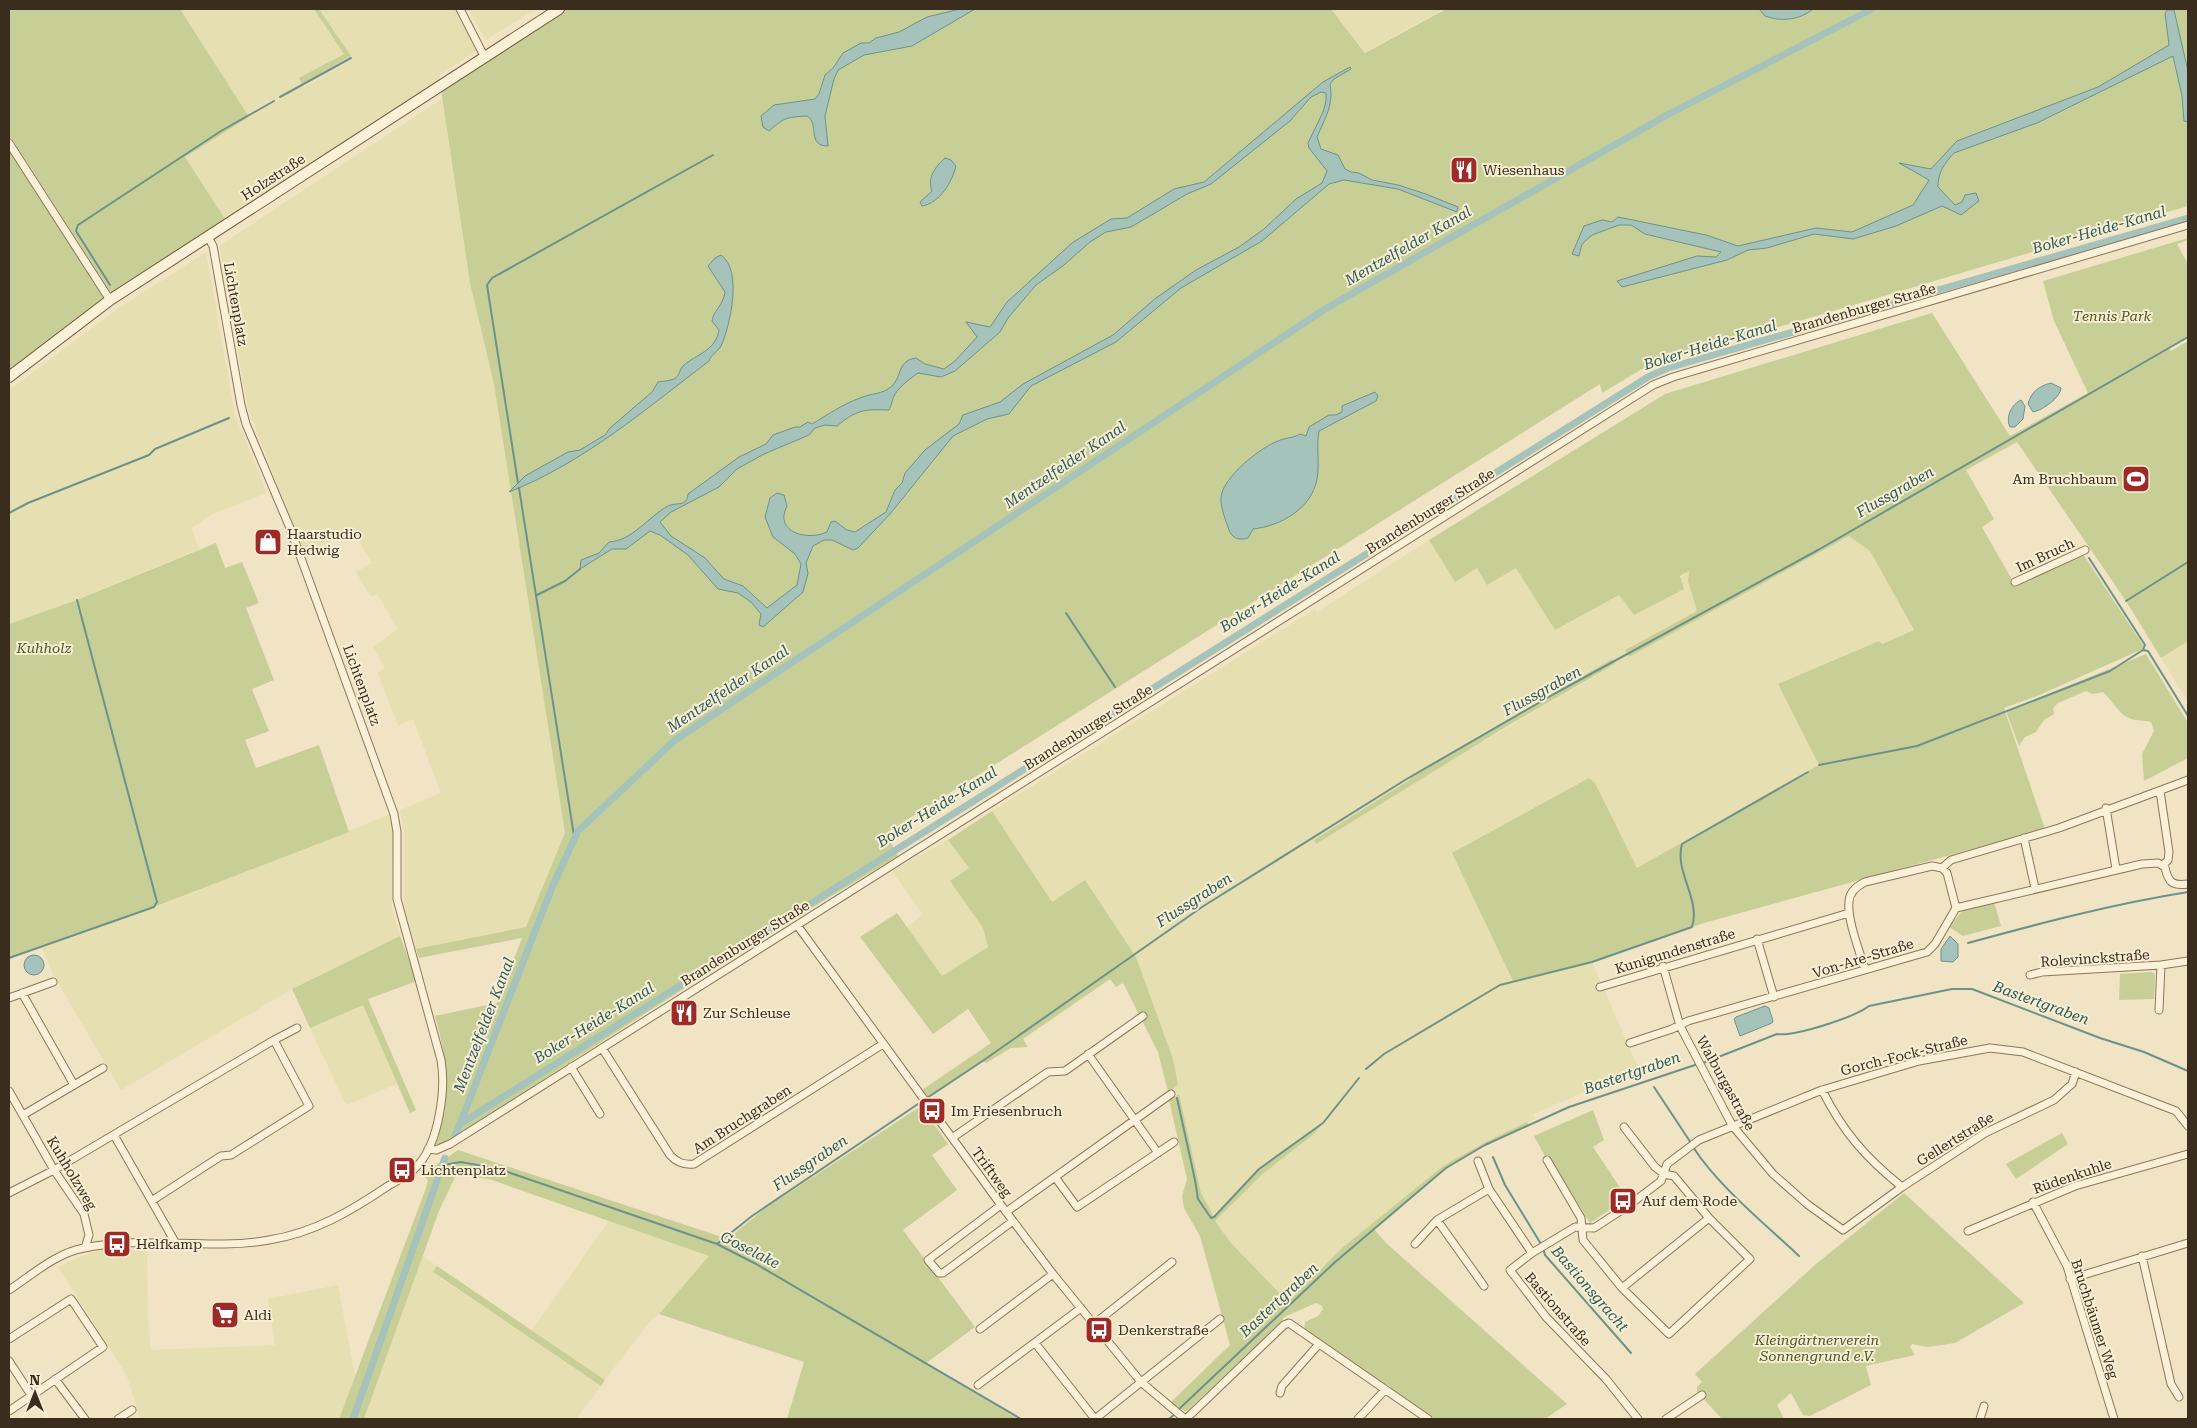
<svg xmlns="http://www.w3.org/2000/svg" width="2197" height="1428" viewBox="0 0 2197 1428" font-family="'Roboto Serif',serif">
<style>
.farmland{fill:#e6dfb1;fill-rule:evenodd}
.green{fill:#c7cf97}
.water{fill:#a6c3bb;stroke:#6c928a;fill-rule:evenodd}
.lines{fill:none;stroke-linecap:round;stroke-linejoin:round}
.stream{stroke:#6c928a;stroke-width:2}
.canal{stroke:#a6c3bb;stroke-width:7}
.minor-casing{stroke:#8c765a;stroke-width:9}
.secondary-casing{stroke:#6e573d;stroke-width:12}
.minor{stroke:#faf1d8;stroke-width:7}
.secondary{stroke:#faf1d8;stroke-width:10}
.labels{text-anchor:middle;stroke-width:4;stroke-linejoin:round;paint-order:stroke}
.poi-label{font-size:14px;fill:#3b2d1e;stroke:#f7eed4;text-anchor:start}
.street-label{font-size:14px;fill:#3b2d1e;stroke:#f7eed4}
.park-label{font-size:14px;font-style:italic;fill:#4a5824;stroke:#f7eed4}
.water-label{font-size:15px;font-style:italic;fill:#2d5b5a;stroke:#f7eed4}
</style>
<rect width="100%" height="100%" fill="#f0e4c4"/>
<!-- farmland -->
<path class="farmland" d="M180,9H314L344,54L300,78L304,87L353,59L319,9H456L477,51L439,75L440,79L225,219L184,157L223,131L273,103L272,100L247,114Z
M468,9H536L486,40Z
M1331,9H1444L1365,52Z
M443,98L470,283L494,384L565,833L526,927L416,949L404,908V832L400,810L441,793L413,719L398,726L378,673L385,668L373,647L398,629L377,594L371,597L356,572L372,563L352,529L305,556L248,409L219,246Z
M206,252L235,415L267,493L214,513L191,528L199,549L77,600L9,624V390L116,310Z
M1849,536L1870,551L1914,630L1881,644L1879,641L1778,684L1819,765L1636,869L1595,783L1513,981L1592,962L1640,1072L1587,1091L1533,1114L1535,1119L1484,1143L1443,1166L1342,1248L1288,1302L1231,1243L1215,1221L1264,1173L1314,1134L1319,1127L1292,1144L1259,1169L1214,1217L1201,1193L1179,1094L1175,1097L1172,1089L1178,1085L1136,957L1130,949L1052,902L992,811L1315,609L1317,612L1429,540L1455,582L1477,568L1487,585L1516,567L1555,630L1619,595L1634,614L1689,571L1688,581L1697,611L1625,649L1629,657ZM1612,659L1615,665L1314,840L1412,779L1410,776L1553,691Z
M2188,641V702L2161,658Z
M391,814L393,833L392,908L400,936L292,989L121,1090L54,976L42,948L154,908Z
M948,840L969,868L950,881L983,928L988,947L942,976L907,927L923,914L892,871Z
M363,1004L397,1084L346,1105L310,1028Z
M609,1221L709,1256L659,1314L650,1321L605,1380L532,1330Z
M121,1249L147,1250L148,1318L151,1350L275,1345L268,1299L338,1285L355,1376L339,1419H140L127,1376L58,1267L79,1257L101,1250Z
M423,1256L437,1266L433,1273L601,1386L576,1419H364Z"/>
<!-- green -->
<path class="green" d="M9,9H180L249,117L185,157L225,219L111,293L9,134Z
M314,9H319L351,56L302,84L299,78L344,54Z
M566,9H1331L1365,53L1446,9H2188V206L1660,362L1642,369L1602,393L1600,384L886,833L898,856L775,930L443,1144H436C448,1091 450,1068 435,1016L497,1003L522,938L419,958L416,949L526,927L565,833L494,384L470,283L441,89Z
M9,147L105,299L9,372Z
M2188,238V240L2177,244L2188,264V337L2169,348L2171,351L2188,341V641L2161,658L2126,601L2017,442L1966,470L1994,519L1982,527L2015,585L2083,554L2145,648L2037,696L2004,708L2045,829L1704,923L1592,962L1513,981L1452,853L1589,778L1595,783L1637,868L1819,765L1778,684L1879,641L1882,644L1914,630L1870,551L1849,536L1629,657L1625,650L1697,611L1688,581L1689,571L1680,576L1684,589L1634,615L1619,595L1555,630L1516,568L1487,585L1477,568L1455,582L1429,540L1665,394L1932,313L2010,436L2088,393L2054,321L2043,281Z
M216,543L225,568L242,562L259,603L246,608L274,680L252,689L269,731L245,740L256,768L319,745L349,832L154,907L9,958V624L77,600Z
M2146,654L2188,723V758L2144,781L2142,754L2154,731L2151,722C2145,720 2137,721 2131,719C2119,715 2112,700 2103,692L2093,694L2086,691L2058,703L2053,708L2054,714L2044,720L2036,732L2025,737L2019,746L2006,711Z
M1612,659L1615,664L1504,728L1316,844L1314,840L1411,779L1410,776Z
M992,811L1052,902L1085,880L1136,957L1173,1059L1178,1085L1168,1092L1158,1052L1123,983L1116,987L1110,979L1023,1039L1028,1047L1011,1048L986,1063L983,1061L927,1098L922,1090L991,1043L968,1009L933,1034L860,937L897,913L942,976L988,947L983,928L950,881L969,868L948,840Z
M1994,902L2001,926L1963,936L1949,927L1962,911Z
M400,936L417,981L368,999L416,1110L410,1113L363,1005L310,1028L292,989Z
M2151,972L2155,974L2154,999L2119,1000L2120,974Z
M1179,1094L1201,1193L1214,1217L1259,1169L1323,1123L1314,1134L1264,1173L1215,1221L1231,1243L1288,1302L1342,1248L1443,1166L1484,1143L1527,1122L1529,1125L1485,1145L1446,1168L1374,1229L1385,1242L1567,1404L1545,1419H1434L1391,1393L1390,1386L1385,1384L1380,1385L1304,1330L1305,1322L1318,1316L1323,1309L1321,1305L1316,1303L1284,1317L1282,1321L1186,1412L1171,1402L1230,1345L1200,1236L1184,1208L1182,1196L1187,1179L1169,1100Z
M921,1106L948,1144L932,1155L957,1190L903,1230L975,1327L925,1364L1018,1419H787L804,1362L659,1314L709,1256L489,1179L456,1175L439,1211L364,1419H339L426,1188L428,1180L422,1175L458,1150L728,1239L760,1212Z
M1593,1110L1604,1140L1593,1147L1627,1198L1590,1223L1548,1155L1545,1156L1534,1136Z
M2062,1133L2068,1144L2016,1179L2006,1164Z
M1904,1193L2024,1303L1955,1343L1928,1347L1912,1344L1910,1347L1915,1355L1866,1366L1871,1385L1810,1416L1803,1415L1791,1393L1777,1405L1784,1419H1722L1697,1392V1387L1702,1382L1695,1374L1816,1264Z
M437,1266L605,1380L601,1386L433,1272Z"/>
<!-- water -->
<path class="water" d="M960,9H975L912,46L864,55L838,70L834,79L825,116L828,146C806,146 820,123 807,116C786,117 784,118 769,131L763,127L761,116L774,105L815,99L819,94L825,75L833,68L843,53L861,43H869L876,38L899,32L927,17Z
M1759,9H1813C1800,20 1781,22 1765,16Z
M2167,10H2174L2188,71V122L2184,121L2182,96L2173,56L2037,123L1954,153C1944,164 1938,172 1938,187L1955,205L1962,202L1965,195L1976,193L1979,201L1961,215L1942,206L1896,226L1853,239L1814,234L1767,248L1748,250L1727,260L1622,287L1617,281L1697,256L1716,257L1721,252L1645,234L1631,225H1619L1592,235L1582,244L1579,256L1572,254L1584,226L1602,220L1612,222L1618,217L1706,235L1738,246L1816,228L1852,232L1913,205L1929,180L1899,163L1931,169L1957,141L2098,87L2169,45L2165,13Z
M1350,67L1351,69L1334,79L1330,84C1334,105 1325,118 1317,137L1321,149L1338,155L1345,169L1351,172L1359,173L1372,180L1398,185L1426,194L1458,207L1457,212L1398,189L1344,180L1329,184L1262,241L1181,288L1116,342L1031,386L1009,414L987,419L953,436L890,514L858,548L853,550L832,540H824L813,546L806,563L808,573L803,592L763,627L759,625L761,614L751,602L738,593L718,589L688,555L660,535L650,531L626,549H612L580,569L581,560L599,553L609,542C632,541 648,517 668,506C677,502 687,507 688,494L739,457L766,444L773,435L795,427H800L808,422L812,424C827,415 843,404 860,398C871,393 882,395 892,386C902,376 898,360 916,358L925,364L944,369L955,361L977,337L966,322L990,327L1007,302L1072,243L1111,219L1127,218L1174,189L1204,182L1323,82ZM1321,92L1326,93V101L1323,112L1308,143L1309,148L1327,171L1322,183L1296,199L1264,229L1239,247L1196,270L1156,298L1113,335L1023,384L1000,402L963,415L959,424L925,450L905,473L902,483L895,490L886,512L855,532L847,530L835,521L831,522L827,532C809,541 773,533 787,506L784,495L777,493L770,498L765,517L773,537L795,554L801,564L797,585L767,608L743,586L724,579L705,558L671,536L660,522L671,512L719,487L737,469L764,454L809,435L815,428L825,425L837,426C856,410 864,409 889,410C892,404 892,399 895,394C901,385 910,379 918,373L941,377L955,371L1000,332L1008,318L1036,285L1064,265L1090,242L1106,232L1131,227L1187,194L1211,184L1290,121L1311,97Z
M945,158L951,160L956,166C952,182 940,203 922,206L920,202L932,191C927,178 935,167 945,158Z
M721,255C743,270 730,326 721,346C718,352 711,354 709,361C646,409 583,463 509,492L525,476L568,452L580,450L605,435L610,428L652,392L658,382C664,381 670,381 674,379C680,376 679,370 683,366C696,354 716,351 719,330L712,321C713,311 723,306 725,292L708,266L715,258Z
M2051,383L2061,388C2060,398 2043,410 2033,412L2028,404C2031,392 2039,386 2051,383Z
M1375,392L1378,396L1376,401L1319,431C1316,447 1320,463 1317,479C1312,508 1281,526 1253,529L1248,538C1238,541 1231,538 1228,527C1225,519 1220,505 1221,497C1223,477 1261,447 1278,441C1286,437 1292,439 1300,434L1306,436L1309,427L1329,415H1336L1342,412V406Z
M2021,400L2025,406L2023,419L2015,427H2010C2005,417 2012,404 2021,400Z
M1950,936L1958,944V957L1953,962L1941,961V949Z
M24 965a10 10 0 1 1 20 0a10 10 0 1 1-20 0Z
M1765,1006L1769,1008L1773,1021L1772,1023L1740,1036L1734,1019L1736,1017Z"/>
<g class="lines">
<!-- stream -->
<path class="stream" d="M280,97L351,58
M110,285L76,231L78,225L221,131L274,101
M518,483L487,285L492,278L713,155
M519,488L575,842
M9,513L28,503L149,455L155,449L229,418
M537,595L565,581L580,569
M2126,601L2188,562
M1066,613L1115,687
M2143,650L2148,651L2188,716
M1819,765L1917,746L2110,671L2143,650L2145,645L2089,558
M1968,943C2041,923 2113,904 2188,892
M9,958L154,907L157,902L77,600
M1703,1063L1777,1034C1794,1037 1855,1017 1869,1006L1952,989H1972L2100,1038L2144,1052L2188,1071
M1366,1069L1384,1054L1500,985L1592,962L1692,927C1701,899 1674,872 1682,844L1808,772
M1654,1087L1691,1143
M927,1098L984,1060L1202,907L1405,780L1554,694L1818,550L2188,337
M1177,1098L1195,1180L1198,1199L1211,1218L1214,1217L1259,1169L1323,1123L1359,1078
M1693,1147C1719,1187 1764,1223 1799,1256
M1493,1157L1505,1185L1541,1244
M443,1165L461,1162L499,1169L717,1244L756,1264L1021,1419
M717,1244L752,1216L918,1104
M1543,1248L1545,1255L1631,1353
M1178,1410L1334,1263L1446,1168L1485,1145L1569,1107L1698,1064
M1169,1419L1175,1414"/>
<!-- canal -->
<path class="canal" d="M460,1124L553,885L578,831L675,740L1325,309L1669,114L1872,9
M455,1135L460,1124L1648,377L1668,368L2188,218
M353,1419L445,1158"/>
<defs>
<path id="minor" d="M460,9L484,56
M9,143L110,300
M2015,582L2085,550
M2160,791L2169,852L2168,860L2163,865
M2106,808L2116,869
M2024,838L2035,888
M1942,868L1951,860L2059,828L2188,780
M797,925L1001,1205L1053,1274L1141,1382L1185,1419
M1757,939L1774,997
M1663,966L1680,1026L1732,1125L1773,1174L1807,1204L1843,1230L1902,1187L1985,1133L2054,1100L2072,1084L2076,1072
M1865,970C1860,952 1847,920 1849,902C1849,892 1857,886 1865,882L1932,866L1942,868L1947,873L1956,908
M2030,975L2042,972L2161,965L2188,961
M1600,987L1849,913
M22,993L74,1085
M9,998L53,982
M2159,1010L2161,965
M274,1040L297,1028
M1630,1043L1672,1029L1688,1021L1927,952L1935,944L1956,908L2142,864L2158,863L2165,867C2168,883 2173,886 2188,884
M602,1048L670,1155C677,1163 684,1165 694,1164L883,1044
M1088,1054L1158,1153
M571,1067L600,1114
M1822,1090C1843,1132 1866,1158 1902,1187
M9,1091L54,1170L84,1214L89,1235L85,1248
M23,1115L103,1068
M114,1135L175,1242
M952,1138L1048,1072L1065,1071L1143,1016
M428,1149L436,1150L450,1144L1653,385L1673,377L2188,225
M1547,1160L1581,1218L1583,1240L1622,1288L1669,1334L1750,1259L1709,1218L1674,1176L1664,1174L1655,1167L1624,1127
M1478,1161L1489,1189L1532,1253
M1055,1177L1077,1207L1174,1142
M9,1193L54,1170L274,1040L309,1106L231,1155L221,1156L153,1200
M2033,1202L2067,1266L2114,1419
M1001,1205L928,1260L939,1273H943L1013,1221
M1006,1212L1171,1094
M1437,1220L1484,1286
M1968,1231L2075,1186L2188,1154
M1415,1244L1437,1220L1489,1189
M2142,1256L2171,1384L2179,1397
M2070,1279L2188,1243
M1622,1288L1709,1218
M9,1290C32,1275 56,1253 84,1248C145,1235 208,1251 269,1240C314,1233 351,1211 388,1186C399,1180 411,1174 419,1164C439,1141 446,1089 441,1060L397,899V832L394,814L290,528L246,424L241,405L213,246L208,237
M1094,1324L1172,1262
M980,1329L1053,1274
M9,1339L71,1299L103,1347L9,1411
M1035,1343L1095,1419
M9,1361L31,1395
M55,1379L85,1419
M978,1385L1081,1308
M1280,1393L1282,1386L1319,1344
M118,1419L132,1410
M1095,1419L1220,1319
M1186,1419L1284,1325L1289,1323L1428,1419
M1358,1419L1384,1391
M1638,1419L1606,1379L1546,1317L1510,1270L1532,1253L1575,1227L1594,1228L1628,1206L1661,1181L1667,1164L1699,1140L1822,1090L1919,1061L1990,1048L2023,1052L2176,1111L2188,1126
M1666,1419L1702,1395
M1980,1419L1984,1406"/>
<path id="secondary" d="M9,377L110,300L559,9"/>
</defs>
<!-- minor casing -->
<use href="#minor" class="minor-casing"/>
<!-- secondary casing -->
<use href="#secondary" class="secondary-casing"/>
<!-- minor -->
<use href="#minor" class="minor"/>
<!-- secondary -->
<use href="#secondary" class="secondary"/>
</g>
<!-- icons -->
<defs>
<symbol id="restaurant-square" viewBox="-11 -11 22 22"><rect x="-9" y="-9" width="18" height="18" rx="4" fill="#9d2a27" stroke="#f7eed4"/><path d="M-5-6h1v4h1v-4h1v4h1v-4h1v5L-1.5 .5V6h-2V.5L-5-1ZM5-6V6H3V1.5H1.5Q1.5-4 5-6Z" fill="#fff"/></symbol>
<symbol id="stadium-square" viewBox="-11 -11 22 22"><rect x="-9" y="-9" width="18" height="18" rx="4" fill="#9d2a27" stroke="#f7eed4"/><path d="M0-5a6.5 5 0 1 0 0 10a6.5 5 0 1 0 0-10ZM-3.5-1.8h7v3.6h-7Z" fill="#fff"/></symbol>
<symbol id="shop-square" viewBox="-11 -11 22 22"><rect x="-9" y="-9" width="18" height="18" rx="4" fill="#9d2a27" stroke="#f7eed4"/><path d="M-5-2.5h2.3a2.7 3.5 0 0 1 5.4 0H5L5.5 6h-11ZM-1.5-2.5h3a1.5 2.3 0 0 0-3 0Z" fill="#fff"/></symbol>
<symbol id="bus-square" viewBox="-11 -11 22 22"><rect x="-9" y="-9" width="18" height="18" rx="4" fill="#9d2a27" stroke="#f7eed4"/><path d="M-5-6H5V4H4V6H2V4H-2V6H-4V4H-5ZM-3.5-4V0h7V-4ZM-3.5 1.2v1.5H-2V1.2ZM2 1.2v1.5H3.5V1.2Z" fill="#fff"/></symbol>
<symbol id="supermarket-square" viewBox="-11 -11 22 22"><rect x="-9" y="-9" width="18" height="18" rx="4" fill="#9d2a27" stroke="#f7eed4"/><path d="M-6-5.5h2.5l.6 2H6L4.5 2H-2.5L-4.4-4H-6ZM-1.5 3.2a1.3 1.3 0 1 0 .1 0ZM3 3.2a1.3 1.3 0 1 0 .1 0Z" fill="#fff"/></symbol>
</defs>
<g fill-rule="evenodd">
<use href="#restaurant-square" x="1448" y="154" width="32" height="32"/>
<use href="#stadium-square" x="2120" y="463" width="32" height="32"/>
<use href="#shop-square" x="252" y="526" width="32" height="32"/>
<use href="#restaurant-square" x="668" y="997" width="32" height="32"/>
<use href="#bus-square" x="916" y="1095" width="32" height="32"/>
<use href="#bus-square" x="386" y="1154" width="32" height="32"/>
<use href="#bus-square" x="1607" y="1185" width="32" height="32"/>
<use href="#bus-square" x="101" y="1228" width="32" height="32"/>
<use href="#supermarket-square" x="209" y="1299" width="32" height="32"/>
<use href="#bus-square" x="1083" y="1314" width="32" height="32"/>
</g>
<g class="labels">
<!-- poi labels -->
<g class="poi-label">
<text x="1483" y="175">Wiesenhaus</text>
<text x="2117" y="484" text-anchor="end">Am Bruchbaum</text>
<text x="287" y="539">Haarstudio<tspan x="287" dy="16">Hedwig</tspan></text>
<text x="703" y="1018">Zur Schleuse</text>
<text x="951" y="1116">Im Friesenbruch</text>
<text x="421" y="1175">Lichtenplatz</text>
<text x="1642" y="1206">Auf dem Rode</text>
<text x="136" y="1249">Helfkamp</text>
<text x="244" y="1320">Aldi</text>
<text x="1118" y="1335">Denkerstraße</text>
</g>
<!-- street labels -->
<g class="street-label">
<text transform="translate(273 177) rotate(-33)" y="5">Holzstraße</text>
<text transform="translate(236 304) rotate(80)" y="5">Lichtenplatz</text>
<text transform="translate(1864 308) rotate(-16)" y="5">Brandenburger Straße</text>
<text transform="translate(1430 511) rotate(-32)" y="5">Brandenburger Straße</text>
<text transform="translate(2045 555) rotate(-25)" y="5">Im Bruch</text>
<text transform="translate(362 685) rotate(70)" y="5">Lichtenplatz</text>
<text transform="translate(1088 727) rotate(-32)" y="5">Brandenburger Straße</text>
<text transform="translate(745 943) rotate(-32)" y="5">Brandenburger Straße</text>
<text transform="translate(1675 951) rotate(-17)" y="5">Kunigundenstraße</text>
<text transform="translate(1863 958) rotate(-17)" y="5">Von-Are-Straße</text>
<text transform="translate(2095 958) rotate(-4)" y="5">Rolevinckstraße</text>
<text transform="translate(1904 1055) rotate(-14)" y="5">Gorch-Fock-Straße</text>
<text transform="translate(1726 1083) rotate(61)" y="5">Walburgastraße</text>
<text transform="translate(742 1119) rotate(-33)" y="5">Am Bruchgraben</text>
<text transform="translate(1955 1139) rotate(-32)" y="5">Gellertstraße</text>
<text transform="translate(992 1172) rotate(54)" y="5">Triftweg</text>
<text transform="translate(72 1173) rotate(59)" y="5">Kuhholzweg</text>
<text transform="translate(2072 1176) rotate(-19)" y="5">Rüdenkuhle</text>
<text transform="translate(1558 1309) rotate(49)" y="5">Bastionstraße</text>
<text transform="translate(2095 1319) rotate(72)" y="5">Bruchbäumer Weg</text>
</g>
<!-- park labels -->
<g class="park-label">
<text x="2112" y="321">Tennis Park</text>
<text x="44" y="653">Kuhholz</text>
<text x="1817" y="1345">Kleingärtnerverein<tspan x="1817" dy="16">Sonnengrund e.V.</tspan></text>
</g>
<!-- water labels -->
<g class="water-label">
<text transform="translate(2099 230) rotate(-16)" y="5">Boker-Heide-Kanal</text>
<text transform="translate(1408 246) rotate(-30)" y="5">Mentzelfelder Kanal</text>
<text transform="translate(1710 345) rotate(-17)" y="5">Boker-Heide-Kanal</text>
<text transform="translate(1065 465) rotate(-34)" y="5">Mentzelfelder Kanal</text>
<text transform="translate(1895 492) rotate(-30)" y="5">Flussgraben</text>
<text transform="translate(1280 592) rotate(-32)" y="5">Boker-Heide-Kanal</text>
<text transform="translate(728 689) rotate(-34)" y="5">Mentzelfelder Kanal</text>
<text transform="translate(1542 691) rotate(-29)" y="5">Flussgraben</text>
<text transform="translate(937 807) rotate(-32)" y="5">Boker-Heide-Kanal</text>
<text transform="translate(1194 900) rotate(-33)" y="5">Flussgraben</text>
<text transform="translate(2041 1003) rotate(20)" y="5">Bastertgraben</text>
<text transform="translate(594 1023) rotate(-32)" y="5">Boker-Heide-Kanal</text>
<text transform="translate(484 1025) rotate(-69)" y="5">Mentzelfelder Kanal</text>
<text transform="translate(1632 1073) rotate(-19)" y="5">Bastertgraben</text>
<text transform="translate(810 1163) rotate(-34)" y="5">Flussgraben</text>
<text transform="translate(750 1250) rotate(27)" y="5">Goselake</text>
<text transform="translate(1590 1289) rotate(49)" y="5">Bastionsgracht</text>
<text transform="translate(1279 1300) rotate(-43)" y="5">Bastertgraben</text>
</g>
</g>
<!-- border -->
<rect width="2197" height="1428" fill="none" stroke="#3b2d1e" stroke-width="20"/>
<!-- north arrow -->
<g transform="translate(35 1393)" stroke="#f7eed4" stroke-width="4" paint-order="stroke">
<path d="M0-4L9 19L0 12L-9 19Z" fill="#3b2d1e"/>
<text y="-8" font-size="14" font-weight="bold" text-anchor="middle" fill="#3b2d1e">N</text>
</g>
</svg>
